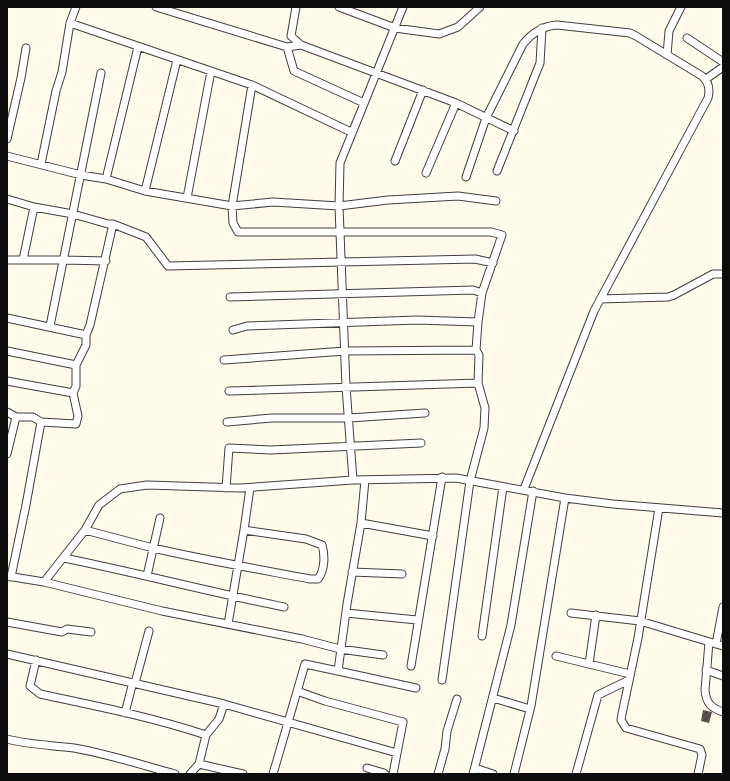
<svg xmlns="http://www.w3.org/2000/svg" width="730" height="781" viewBox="0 0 730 781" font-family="'IBM Plex Serif',serif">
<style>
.building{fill:url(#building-hatch)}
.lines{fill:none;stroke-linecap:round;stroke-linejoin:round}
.street-casing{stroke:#3f3f3f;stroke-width:9}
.street{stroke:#fff;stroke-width:7}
</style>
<defs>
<pattern id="building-hatch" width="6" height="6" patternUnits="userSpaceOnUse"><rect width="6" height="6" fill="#554c47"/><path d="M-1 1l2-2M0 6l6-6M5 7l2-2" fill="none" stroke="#68615d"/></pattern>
</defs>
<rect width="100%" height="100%" fill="#fffaea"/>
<!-- building -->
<path class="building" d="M703,710L712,712L709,723L701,721Z"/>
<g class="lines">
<defs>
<path id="street" d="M156,7L287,47L301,45L456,103L514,131
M296,7L291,36L301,45
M339,7L395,28L439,34L458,27L480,7
M70,23L252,85
M687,38L723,62
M287,47L294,71L364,103
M667,55L669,31L681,7
M706,79L723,67
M351,132L252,85L232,206L233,223L238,232H491L502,235L482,293L478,322L476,350L479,355L478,383L485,408L484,428L470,481L442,680
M7,139L21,78L26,48
M7,156L81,175L106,179L145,191L232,206L273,202L339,206L388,200L458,196L496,201
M395,161L423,90
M41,164L56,91L62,72L70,23L76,7
M497,171L540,63L542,28
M426,173L456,103
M466,177L486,118L523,44C532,33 542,26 557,25L630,33L636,36L702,76C709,82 710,90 708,98L594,311L524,489
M106,179L138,47
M145,191L177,60
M187,198L211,71
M7,199L34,207L73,214L108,224H113
M7,260H64L106,261
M23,260L34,207
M230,297L473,290L482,293
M600,299L668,297L674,295L713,274H723
M7,318L86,335
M50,326L101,73
M233,330L247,326L417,320L478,322
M7,351L76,365
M224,360L345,351L476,350
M7,381L73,393
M229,391L478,383
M7,412L16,417H33L41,422L76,424L78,416L73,393L76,386V365L86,345V335L90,325L113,224L146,237L168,266L475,259L493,263
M227,422L272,418H349L425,413
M7,454L16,417
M353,480L346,387L339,206L340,163L403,7
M365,480L361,523L433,536
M226,488L229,448L271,450L421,443
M659,508L638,638L622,714L621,720L626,728L700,749L702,755L698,774
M361,523L347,604L338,671L416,688
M85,530C108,536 130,542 153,548C205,560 257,569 310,579H318C325,570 325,555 322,545L306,539L244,530L228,624
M244,530L250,488
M64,558C138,573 210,592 284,607
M352,572L402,574
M7,576L44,582L85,530L99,505L120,489L147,485L241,488L353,480L456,478L565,498L613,504L723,513
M147,576L160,518
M11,577L26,505L41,422
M44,582L162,611L302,639L340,649L383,655
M346,613L417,620
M571,613L640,621L723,646
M7,622L62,632L67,629L91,632
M482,636L503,487
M709,642L705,690C706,703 711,708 723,712
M716,644L723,607
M7,654L224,704L397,753
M556,656L630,674
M36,660L30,686L40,694C96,706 152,717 206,735
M589,664L596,615
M411,666L442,477
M706,670L723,676
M135,683L149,631
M297,691L325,701L403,722L393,774
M493,698L530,709
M224,704L219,719L206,735L199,764L243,774
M125,713L133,682
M7,739C29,745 52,745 74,748C108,754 142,765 175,774
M367,768L384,773L385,774
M475,768L493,774
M190,774L199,764
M273,774L305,664L338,671
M438,774L445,749L447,731L457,699
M473,774L511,625L533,491
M514,774L531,706L565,498
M576,774L598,695L629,680"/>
</defs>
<!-- street casing -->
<use href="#street" class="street-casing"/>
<!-- street -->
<use href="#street" class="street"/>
</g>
<!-- border -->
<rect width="730" height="781" fill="none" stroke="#0c0c0c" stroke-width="16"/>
</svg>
